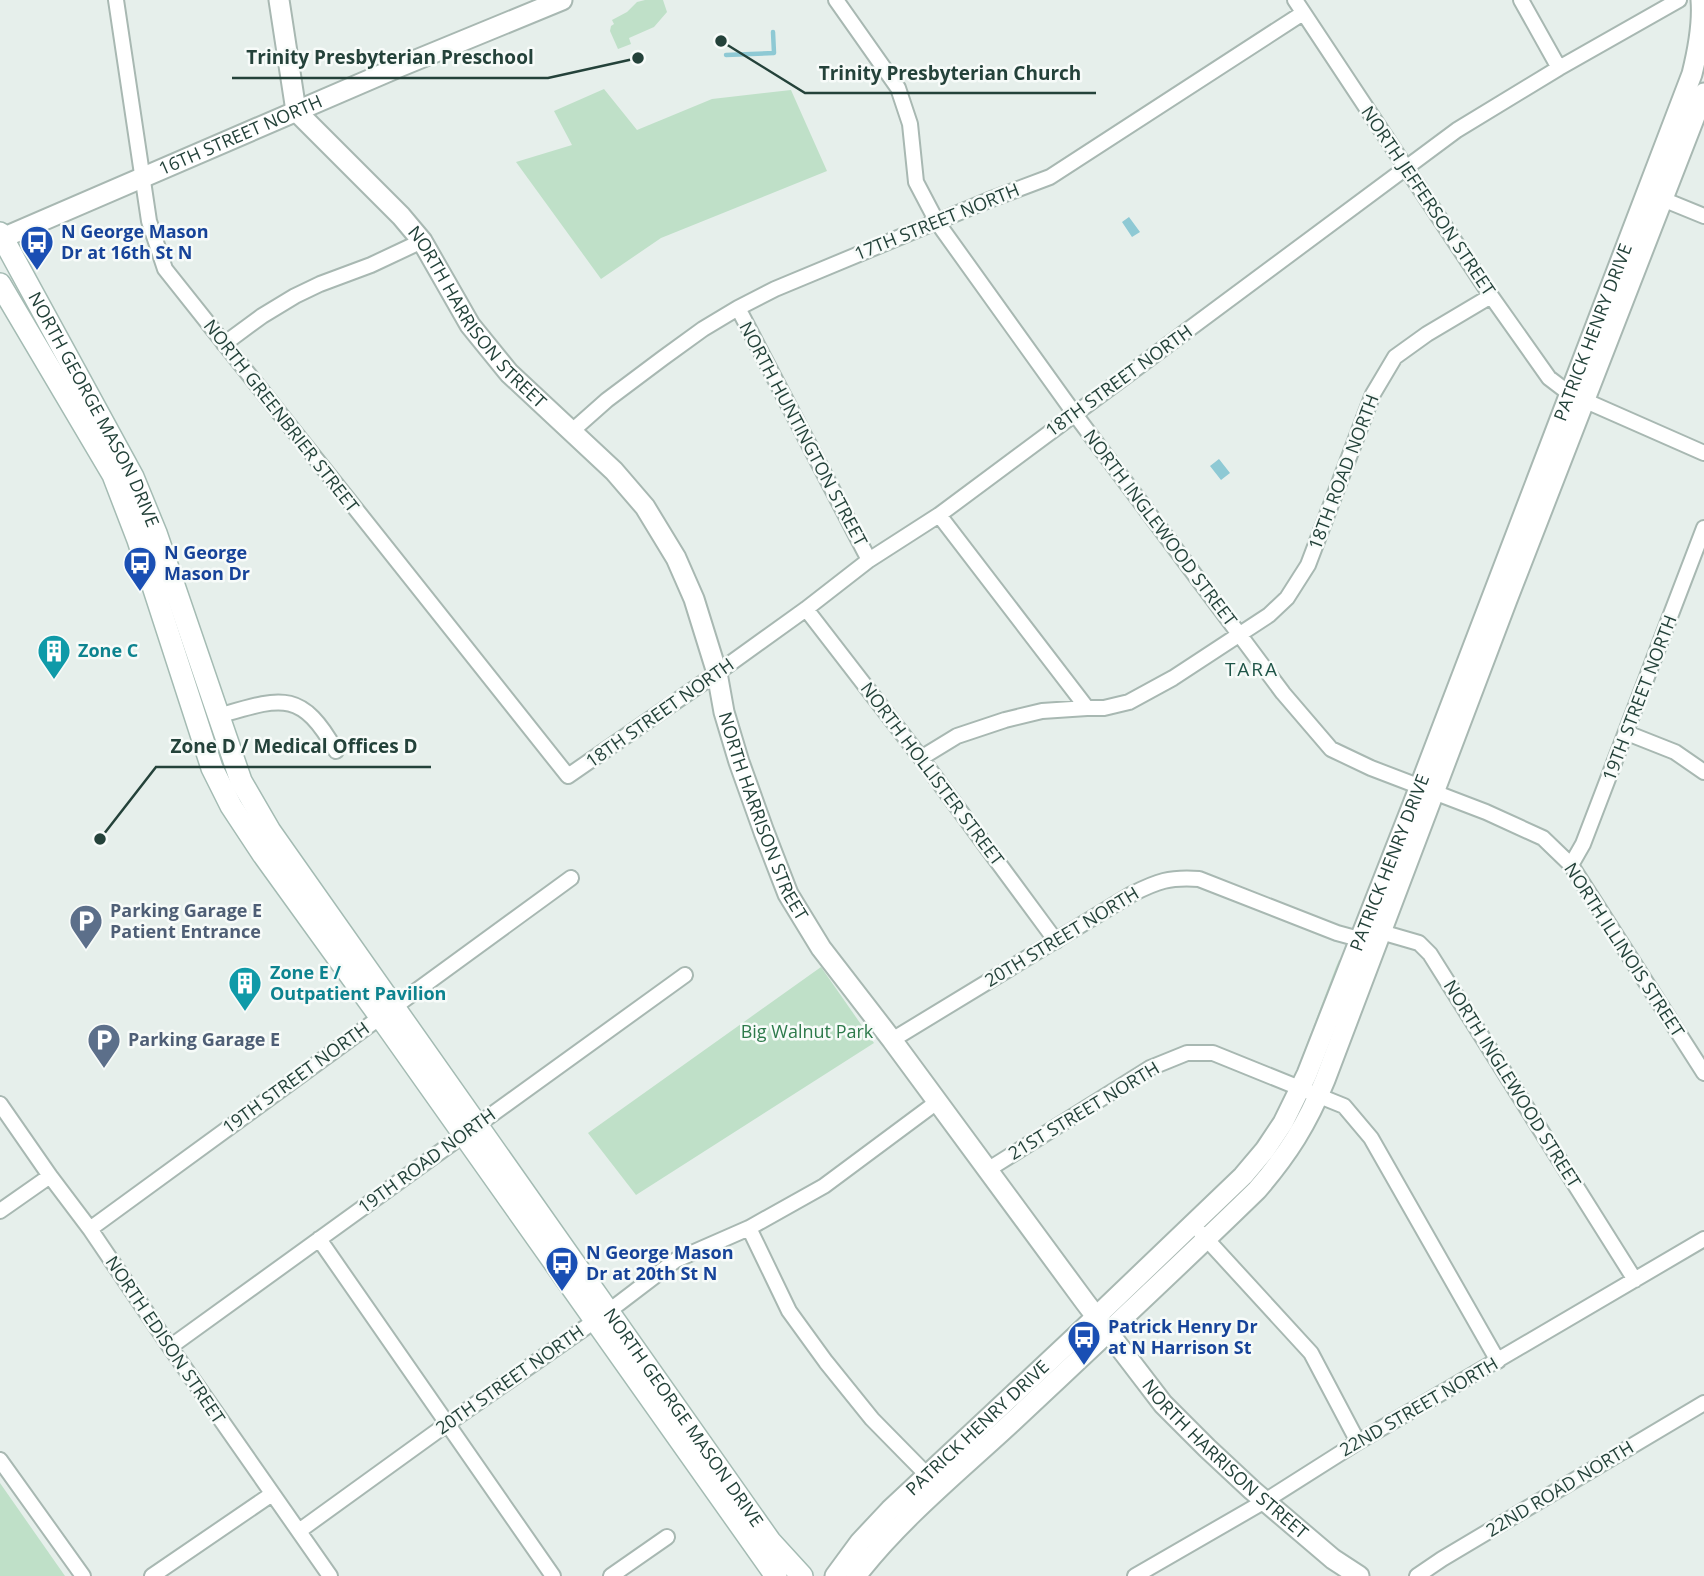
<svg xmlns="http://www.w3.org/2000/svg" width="1704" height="1576" viewBox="0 0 1704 1576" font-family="'Open Sans',sans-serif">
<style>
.green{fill:#bfe0c8}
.water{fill:#8ec9d4}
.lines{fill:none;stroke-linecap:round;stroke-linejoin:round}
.stream{stroke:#8ec9d4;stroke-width:4.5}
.minor-casing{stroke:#a8b8b2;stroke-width:18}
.tertiary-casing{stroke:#a8b8b2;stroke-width:23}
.secondary-casing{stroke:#a4bbb3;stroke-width:24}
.minor{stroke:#fff;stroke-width:14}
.tertiary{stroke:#fff;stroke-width:19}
.secondary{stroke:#fff;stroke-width:21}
.labels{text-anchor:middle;stroke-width:5;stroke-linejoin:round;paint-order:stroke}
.street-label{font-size:18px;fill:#24423a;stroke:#f7fbf9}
.transit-label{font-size:18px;font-weight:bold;fill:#164399;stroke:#f7fbf9;text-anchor:start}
.culture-label{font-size:18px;font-weight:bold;fill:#0d838f;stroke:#f7fbf9;text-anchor:start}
.service-label{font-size:18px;font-weight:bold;fill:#4e5e75;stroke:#f7fbf9;text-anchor:start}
.park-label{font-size:18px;fill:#2d7a4b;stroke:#f7fbf9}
.neighbourhood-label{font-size:19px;letter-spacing:2px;fill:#1f5548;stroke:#f7fbf9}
.leader{fill:none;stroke:#24423a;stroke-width:2.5}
.callout-dot{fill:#24423a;stroke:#f7fbf9;stroke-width:2.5}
.callout-label{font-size:19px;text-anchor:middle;font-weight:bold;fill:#24423a;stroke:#f7fbf9;stroke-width:5;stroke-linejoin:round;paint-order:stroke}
</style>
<rect width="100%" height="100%" fill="#e6efeb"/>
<!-- green -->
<path class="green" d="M645,0H663L667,12L654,27L629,38L631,44L618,49L610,31L611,26L614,24L612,20L627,12L637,2Z
M604,89L637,130L712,99L791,90L827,171L661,238L601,279L516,162L572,145L554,111Z
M1343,959L1301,1064V1059L1336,967L1339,960Z
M821,967L874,1043L636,1195L588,1133Z
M0,1483L65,1576H0Z"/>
<!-- water -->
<path class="water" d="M1129,217L1140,232L1132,237L1122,222Z
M1219,459L1230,473L1221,480L1210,466Z"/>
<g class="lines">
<!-- stream -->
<path class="stream" d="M726,55L774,53L773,32"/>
<defs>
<path id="minor" d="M116,0L149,221L165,269L568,776L717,673L806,609L869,560L939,515L1457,130L1559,68L1679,0
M836,0L898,88L910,124L916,182L937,222L1074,413L1283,693L1331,749L1371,768L1486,812L1543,838L1571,865L1704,1073
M1295,0L1491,296L1549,378L1570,394L1704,453
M1521,0L1559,68
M1655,196L1704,216
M738,308L869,560
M224,344L262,316L295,296L320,284L371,265L422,241
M572,431L607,400L663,358L703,329L738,308L775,289L989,200L1050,177L1303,13
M939,515L1087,708
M806,609L921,758L1056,941
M218,716C280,698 301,688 336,751
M1627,733L1675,752L1704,772
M921,758L957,736L1005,720L1042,711L1087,708H1104L1129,702L1173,678L1269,615L1287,598L1308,565L1373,394L1395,357L1427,334L1491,296
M1571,865L1583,844L1704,528
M892,1040L1132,894C1158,881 1169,877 1199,879L1337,933L1359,939L1381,932L1419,943L1430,954L1635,1280
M0,1104L50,1176L90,1229L170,1347L330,1576
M989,1169L1150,1068L1187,1053H1213L1344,1106L1371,1138L1498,1361
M0,1211L50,1176
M749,1228L789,1311L826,1362L872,1419L932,1480
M90,1229L571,878
M1201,1233L1311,1353L1358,1442
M319,1239L553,1576
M170,1347L685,975
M0,1460L83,1576
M299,1531L447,1424L609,1311L676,1260L749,1228L824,1186L937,1102
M152,1576L272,1494
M611,1576L667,1537
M1135,1576L1265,1501L1358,1442L1704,1239
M1417,1576L1442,1559L1704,1403"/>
<g id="tertiary">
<path id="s1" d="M279,0L296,111L401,216L422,241L470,325L509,373L614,471L645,507L676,558L694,599L717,673L724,712L739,762L764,832L788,894L821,948L892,1040L1085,1302L1163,1404L1207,1448L1252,1490L1333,1559L1359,1576"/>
<path id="s2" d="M0,239L399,67L562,0"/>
<path id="s3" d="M835,1576L860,1542L890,1510L1075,1337L1243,1176L1265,1150L1283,1123L1307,1074L1413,804L1692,74C1698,50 1703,25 1701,0"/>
<path d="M856,1576C900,1519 958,1472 1011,1423C1093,1346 1176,1269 1257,1190C1288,1154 1307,1124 1325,1080L1507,600L1704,93"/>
</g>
<g id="secondary">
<path id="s4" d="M0,233L133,477L156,533L241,781L270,831L770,1541L802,1576"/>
<path d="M0,284L113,475L138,540L212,768L231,806L262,853L389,1029L776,1576"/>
</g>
</defs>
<!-- minor casing -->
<use href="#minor" class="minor-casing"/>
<!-- tertiary casing -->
<use href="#tertiary" class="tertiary-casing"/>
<!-- secondary casing -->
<use href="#secondary" class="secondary-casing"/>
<!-- minor -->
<use href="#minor" class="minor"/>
<!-- tertiary -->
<use href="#tertiary" class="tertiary"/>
<!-- secondary -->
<use href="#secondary" class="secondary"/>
</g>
<!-- icons -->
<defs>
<symbol id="bus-pin" viewBox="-11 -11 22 30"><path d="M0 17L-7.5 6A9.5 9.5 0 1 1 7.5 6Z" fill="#1a4fb4" stroke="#f7fbf9"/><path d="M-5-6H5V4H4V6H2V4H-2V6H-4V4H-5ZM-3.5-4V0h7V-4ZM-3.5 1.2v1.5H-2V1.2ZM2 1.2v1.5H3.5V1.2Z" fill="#fff"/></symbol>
<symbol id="building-pin" viewBox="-11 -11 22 30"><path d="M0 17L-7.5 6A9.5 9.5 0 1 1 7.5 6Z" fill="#0f9aa8" stroke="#f7fbf9"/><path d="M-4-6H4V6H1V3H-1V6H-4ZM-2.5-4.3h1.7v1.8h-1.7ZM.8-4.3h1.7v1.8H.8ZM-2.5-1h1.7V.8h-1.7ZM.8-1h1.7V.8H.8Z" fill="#fff"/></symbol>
<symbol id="parking-pin" viewBox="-11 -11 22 30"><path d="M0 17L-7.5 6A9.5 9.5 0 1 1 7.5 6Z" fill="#5c6f8a" stroke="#f7fbf9"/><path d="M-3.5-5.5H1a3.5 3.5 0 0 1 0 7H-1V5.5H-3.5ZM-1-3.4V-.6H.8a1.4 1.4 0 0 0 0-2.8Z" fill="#fff"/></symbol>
</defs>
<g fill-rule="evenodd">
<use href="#bus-pin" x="18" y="223" width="38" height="52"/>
<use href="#bus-pin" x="121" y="544" width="38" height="52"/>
<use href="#building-pin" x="35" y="632" width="38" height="52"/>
<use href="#parking-pin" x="67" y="902" width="38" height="52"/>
<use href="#building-pin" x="226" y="964" width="38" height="52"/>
<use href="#parking-pin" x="85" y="1021" width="38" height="52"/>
<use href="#bus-pin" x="543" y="1244" width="38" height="52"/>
<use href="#bus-pin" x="1065" y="1318" width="38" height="52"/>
</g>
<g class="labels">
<!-- street labels -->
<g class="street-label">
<text dy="6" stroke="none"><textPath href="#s2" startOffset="262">16TH STREET NORTH</textPath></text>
<text transform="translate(1428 201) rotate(56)" y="6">NORTH JEFFERSON STREET</text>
<text transform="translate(937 222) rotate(-22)" y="6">17TH STREET NORTH</text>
<text dy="6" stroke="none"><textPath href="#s1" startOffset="388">NORTH HARRISON STREET</textPath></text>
<text dy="6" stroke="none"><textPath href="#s3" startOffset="1488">PATRICK HENRY DRIVE</textPath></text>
<text transform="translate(1119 381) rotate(-36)" y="6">18TH STREET NORTH</text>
<text dy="6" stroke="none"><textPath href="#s4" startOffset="200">NORTH GEORGE MASON DRIVE</textPath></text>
<text transform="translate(281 416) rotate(52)" y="6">NORTH GREENBRIER STREET</text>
<text transform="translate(803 434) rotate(62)" y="6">NORTH HUNTINGTON STREET</text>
<text transform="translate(1344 472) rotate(-69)" y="6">18TH ROAD NORTH</text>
<text transform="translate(1160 528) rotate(53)" y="6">NORTH INGLEWOOD STREET</text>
<text transform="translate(1640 698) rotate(-69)" y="6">19TH STREET NORTH</text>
<text transform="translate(660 713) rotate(-35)" y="6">18TH STREET NORTH</text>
<text transform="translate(932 774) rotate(53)" y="6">NORTH HOLLISTER STREET</text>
<text dy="6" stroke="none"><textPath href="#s1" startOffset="976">NORTH HARRISON STREET</textPath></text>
<text dy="6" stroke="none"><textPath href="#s3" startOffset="920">PATRICK HENRY DRIVE</textPath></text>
<text transform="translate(1062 937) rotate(-31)" y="6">20TH STREET NORTH</text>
<text transform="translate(1624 950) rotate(57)" y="6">NORTH ILLINOIS STREET</text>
<text transform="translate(296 1078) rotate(-36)" y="6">19TH STREET NORTH</text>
<text transform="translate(1512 1084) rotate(58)" y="6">NORTH INGLEWOOD STREET</text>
<text transform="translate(1084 1111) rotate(-31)" y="6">21ST STREET NORTH</text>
<text transform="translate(427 1161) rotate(-36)" y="6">19TH ROAD NORTH</text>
<text transform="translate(165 1340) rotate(56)" y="6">NORTH EDISON STREET</text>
<text transform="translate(510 1380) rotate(-35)" y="6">20TH STREET NORTH</text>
<text transform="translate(1419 1407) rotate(-30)" y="6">22ND STREET NORTH</text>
<text dy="6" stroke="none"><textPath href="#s4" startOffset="1376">NORTH GEORGE MASON DRIVE</textPath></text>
<text dy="6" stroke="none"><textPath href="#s3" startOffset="206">PATRICK HENRY DRIVE</textPath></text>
<text dy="6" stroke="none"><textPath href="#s1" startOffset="1774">NORTH HARRISON STREET</textPath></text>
<text transform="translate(1560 1489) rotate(-31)" y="6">22ND ROAD NORTH</text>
</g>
<!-- transit labels -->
<g class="transit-label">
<text x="61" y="238">N George Mason<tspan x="61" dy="21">Dr at 16th St N</tspan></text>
<text x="164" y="559">N George<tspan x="164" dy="21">Mason Dr</tspan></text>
<text x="586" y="1259">N George Mason<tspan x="586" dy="21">Dr at 20th St N</tspan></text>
<text x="1108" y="1333">Patrick Henry Dr<tspan x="1108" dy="21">at N Harrison St</tspan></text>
</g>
<!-- culture labels -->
<g class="culture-label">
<text x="78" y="657">Zone C</text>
<text x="270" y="979">Zone E /<tspan x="270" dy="21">Outpatient Pavilion</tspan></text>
</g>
<!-- service labels -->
<g class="service-label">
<text x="110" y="917">Parking Garage E<tspan x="110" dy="21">Patient Entrance</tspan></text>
<text x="128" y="1046">Parking Garage E</text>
</g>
<!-- park labels -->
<g class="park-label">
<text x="807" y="1038">Big Walnut Park</text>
</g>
<!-- neighbourhood labels -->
<g class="neighbourhood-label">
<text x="1252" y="676">TARA</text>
</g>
</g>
<!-- callouts -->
<path class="leader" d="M638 58L548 78H232M721 41L805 93H1096M100 839L156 767H431"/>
<g class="callout-dot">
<circle cx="638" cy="58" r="7"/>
<circle cx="721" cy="41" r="7"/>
<circle cx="100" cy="839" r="7"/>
</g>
<g class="callout-label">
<text x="390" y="64">Trinity Presbyterian Preschool</text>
<text x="950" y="80">Trinity Presbyterian Church</text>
<text x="294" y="753">Zone D / Medical Offices D</text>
</g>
</svg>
